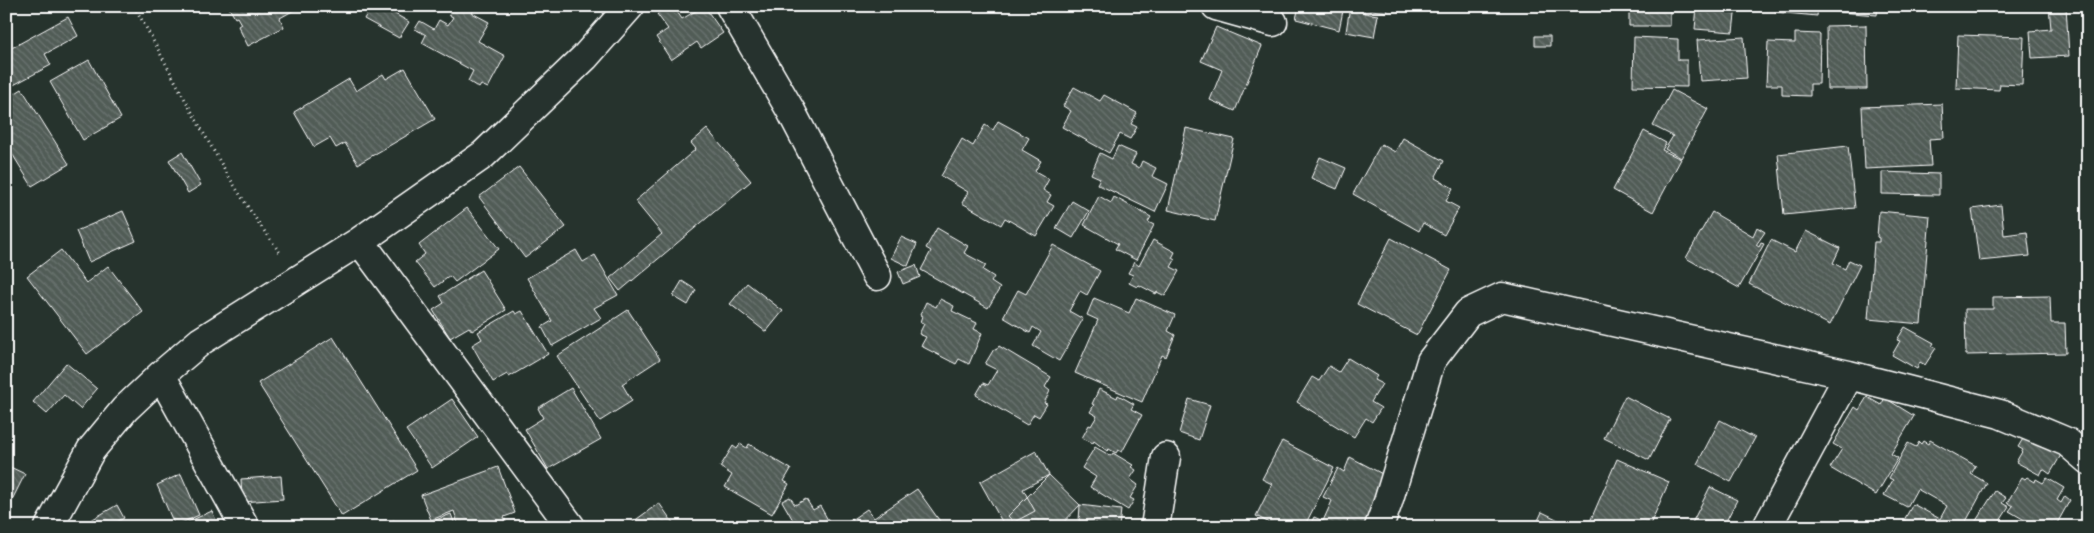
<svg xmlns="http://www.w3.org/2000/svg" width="2094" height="533" viewBox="0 0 2094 533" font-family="Dekko,sans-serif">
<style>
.building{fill:url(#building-back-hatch);stroke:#fff}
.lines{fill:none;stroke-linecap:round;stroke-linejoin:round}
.minor-casing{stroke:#fff;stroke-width:31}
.path{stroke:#fff;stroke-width:3;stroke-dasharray:1 4;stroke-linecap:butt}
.minor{stroke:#26332d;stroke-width:28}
</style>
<defs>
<pattern id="building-back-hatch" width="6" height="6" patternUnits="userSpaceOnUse" patternTransform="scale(1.25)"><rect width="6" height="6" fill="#515c57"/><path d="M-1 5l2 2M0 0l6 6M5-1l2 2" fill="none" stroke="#6b7470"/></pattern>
</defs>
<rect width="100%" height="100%" fill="#26332d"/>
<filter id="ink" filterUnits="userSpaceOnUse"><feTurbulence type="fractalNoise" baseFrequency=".02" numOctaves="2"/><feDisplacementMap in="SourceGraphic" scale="10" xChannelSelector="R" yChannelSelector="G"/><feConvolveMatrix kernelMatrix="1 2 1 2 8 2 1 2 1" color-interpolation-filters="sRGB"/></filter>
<g filter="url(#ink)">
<!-- building -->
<path class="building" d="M228,6H294L296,9L280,18L284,27L248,46L238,26L241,24L237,17L235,18Z
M371,6H381L409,22L399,38L364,19Z
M454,6H476L472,13L489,22L478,41L505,56L488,88L481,85L479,88L468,81L473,71L422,43L426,35L415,29L420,21L434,29L439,20L448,25L453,17L449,15Z
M669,6H673L682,19L704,6L723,33L701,48L697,42L671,60L656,37L668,29L657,14Z
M1299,6H1344L1339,30L1296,19Z
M1350,6H1388L1387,12L1364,9V13L1378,15L1374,37L1346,32Z
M1629,6H1670V26H1629Z
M1697,6H1736L1733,32L1695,29Z
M1776,6H1818L1817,16L1775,12Z
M1827,6H1878L1877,15L1827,11Z
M2049,6H2066L2069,56L2032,58L2030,31L2051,29Z
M68,17L78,36L45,54L51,65L6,89V51Z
M1866,25L1867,89H1827L1826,26Z
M1216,27L1262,46L1235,111L1210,100L1222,70L1201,61Z
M1795,33L1820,34L1819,84H1810V96L1782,95V85H1766L1768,42L1795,43Z
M1958,35L2024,37L2022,85L2000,84L1999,90L1956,88Z
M1535,36H1550V46H1535Z
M1634,37L1678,39V60H1687V87L1633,86Z
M1744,37L1747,78L1700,81L1697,40Z
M89,60L121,118L83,140L50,82Z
M405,68L435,119L358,164L345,143L336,148L330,138L314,147L294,112L349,79L356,91L383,74L386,79Z
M1074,87L1100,101L1104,95L1137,113L1131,124L1137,127L1130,139L1120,134L1109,153L1062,127L1071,111L1063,106Z
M22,89L69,164L32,186L6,144V99Z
M1672,90L1708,109L1681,158L1665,149L1673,136L1653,126Z
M1942,104L1944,138L1929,139L1931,166L1865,169L1862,107Z
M2086,115H2088V159Z
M998,121L1029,138L1022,150L1041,161L1035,171L1049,179L1043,190L1051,195L1047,202L1054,206L1036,236L1005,218L1001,225L962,203L968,192L941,176L962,139L973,146L985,125L993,130Z
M1186,128L1234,139L1215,221L1168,210Z
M707,129L751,181L620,291L610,278L662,234L635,201L696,149L691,143Z
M1644,131L1666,143L1662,150L1681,159L1653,212L1613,190Z
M1403,138L1444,161L1435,178L1453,188L1446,201L1459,208L1444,235L1423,223L1419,231L1353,194L1381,144L1395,152Z
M1118,146L1136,154L1131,164L1139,168L1142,161L1156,168L1152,176L1168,184L1155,212L1097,184L1100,178L1091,174L1100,153L1112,159Z
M1848,146L1855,208L1784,215L1778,154Z
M182,152L201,185L188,193L169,160Z
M1320,157L1346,168L1337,189L1311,178Z
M519,167L566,227L525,258L479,197Z
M1882,172L1939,174V195L1882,194Z
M1099,196L1111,203L1114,197L1151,217L1148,222L1154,225L1136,260L1115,249L1118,244L1084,225Z
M1072,201L1089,211L1073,238L1056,228Z
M2001,205L2004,235L2027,232L2030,256L1979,261L1972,209Z
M467,208L499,249L455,282L450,276L435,287L415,262L425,254L419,245Z
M123,211L136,241L89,262L76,231Z
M1879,211L1930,216L1921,324L1868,319L1874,242H1879V238L1877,237Z
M1712,212L1753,236L1757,227L1765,232L1756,245L1759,247L1761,243L1764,244L1739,288L1686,258Z
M937,228L968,246L964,253L986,265L983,270L994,277L991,282L1000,288L988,308L921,270L931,251L926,248Z
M1806,231L1840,248L1833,263L1845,269L1849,260L1860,265L1830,325L1749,284L1771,240L1795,252Z
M901,237L917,244L908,266L891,258Z
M1391,238L1451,270L1417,335L1357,304Z
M1153,240L1175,252L1172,258L1175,260L1171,267L1179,271L1165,296L1157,292L1156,294L1139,285L1137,287L1129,283L1133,275L1128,273L1134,262L1139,266Z
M1053,245L1100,271L1087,295L1080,291L1069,311L1083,319L1059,361L1033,346L1041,332L1033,327L1030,333L1003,317L1018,290L1026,294Z
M61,250L86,283L108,266L143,312L87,354L27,276Z
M576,250L583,262L595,255L618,295L594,308L601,318L552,346L542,327L552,321L527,278Z
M916,265L920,277L903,284L898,272Z
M481,270L506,310L472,331L469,327L450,338L433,310L444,303L440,296Z
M682,281L696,290L688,305L673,296Z
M747,283L783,311L766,332L730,304Z
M2050,296L2051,323H2065L2066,353L1966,355L1965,309H1993V297Z
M1094,298L1129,313L1136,298L1175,315L1168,331L1175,335L1166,357L1162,355L1142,402L1075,373L1098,320L1087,315Z
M940,299L954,306L952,311L977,323L974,329L982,333L969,364L959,359L956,364L921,346L926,337L919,334L924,324L920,322L922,316L920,315L926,302L936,307Z
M628,310L660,359L622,384L632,401L600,421L557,356Z
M514,311L516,314L522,311L548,354L509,377L507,374L493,382L472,345L482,339L478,332Z
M1905,327L1934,343L1932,346L1936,348L1925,365L1920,362L1917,369L1892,355L1900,341L1897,340Z
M333,337L417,470L342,516L258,383Z
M999,346L1051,377L1045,387L1050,391L1044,403L1047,404L1039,417L1034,414L1027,425L976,395L983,383L988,385L997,370L985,364L994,349L996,350Z
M1348,358L1377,376L1374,380L1382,384L1371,402L1381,408L1372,422L1366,418L1354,437L1297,402L1312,377L1319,381L1329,366L1339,372Z
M66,363L97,389L80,409L64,395L47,414L33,402Z
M571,388L601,439L548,469L525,429L543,418L538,408Z
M1099,389L1117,398L1118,395L1134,404L1131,409L1142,415L1122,452L1118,450L1116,453L1109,449L1107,451L1094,441L1093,443L1082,438L1089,425L1091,426L1097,416L1090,412L1094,405L1092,404Z
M1625,396L1670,419L1649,460L1604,438Z
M1867,397L1881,405L1885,398L1914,416L1891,454L1898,458L1876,495L1830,468L1842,449L1833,444L1855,407L1859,410Z
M452,399L478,437L432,468L406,430Z
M1189,399L1210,405L1199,440L1179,433Z
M1720,420L1755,438L1731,482L1697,464Z
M2030,427L2065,448L2050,474L2043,469L2040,475L2016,462L2023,450L2018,447Z
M1930,440L1976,466L1971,474L1987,483L1963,527H1915L1904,520L1913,504L1940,519L1947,506L1917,489L1907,507L1884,495L1893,480L1889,478L1908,443L1916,447L1919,442L1921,444L1923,441L1928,444Z
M1282,441L1334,468L1304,527H1277L1256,516L1272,484L1262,479Z
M740,444L747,448L749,444L791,469L784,481L789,484L772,514L725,487L732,475L720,467L733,446L737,449Z
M1095,447L1111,456L1113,453L1133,465L1131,467L1136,470L1130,479L1138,485L1130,498L1134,500L1128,510L1090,487L1096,477L1082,468Z
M1036,451L1049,475L1023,489L1035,511L1005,527L980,482Z
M1350,457L1390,478L1371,527L1366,524L1364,527H1309L1314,517L1323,521L1332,501L1323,497L1338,468L1344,472Z
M1617,459L1669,482L1649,527H1594L1589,524Z
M6,465L25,474L6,512Z
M498,467L515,513L504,517L508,527H459L454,511L431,520L421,495Z
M181,474L199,515L175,526L157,485Z
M1049,475L1080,505L1059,527H1018L1008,516Z
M281,476L283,499L242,502L241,479Z
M2022,477L2025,479L2027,477L2035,482L2036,479L2043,483L2047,478L2064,488L2057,500L2061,503L2065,496L2070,500L2055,527H2048L2038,521L2035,526L2009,511L2013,506L2007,503Z
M1710,487L1737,500L1723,527H1690Z
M917,489L944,527H841L867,509L874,518Z
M1995,491L2006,498L2002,503L2009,507L2000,521L2009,527H1972Z
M790,497L795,505L806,499L813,510L820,506L832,527H797L782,501Z
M659,503L676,527H626Z
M117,505L124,518L108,527H79Z
M1080,505L1121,510L1119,527H1097V523L1079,521Z
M212,511L219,527H177Z
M1542,512L1573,527H1535Z
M451,514L456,527H429L428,523Z
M394,520L398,527H382Z"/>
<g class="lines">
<defs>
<path id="minor" d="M730,6L791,111L877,276
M1216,6L1273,22
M360,241L571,527
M161,375L245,527
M49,527L91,450L125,409L161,375L201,341L360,241L483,155L585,57L630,6
M1155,527L1166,457
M1379,527L1388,502L1431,361L1468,313L1502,297L1849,375L2000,414L2067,442L2088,460
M1767,527L1849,375"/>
</defs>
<!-- minor casing -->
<use href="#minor" class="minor-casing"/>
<!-- path -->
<path class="path" d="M134,6C181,89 223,178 281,254"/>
<!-- minor -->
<use href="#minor" class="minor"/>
</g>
</g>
<!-- margin -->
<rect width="2094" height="533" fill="none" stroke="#26332d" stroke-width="25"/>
<rect x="12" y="12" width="2069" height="508" fill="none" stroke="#fff" stroke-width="2" filter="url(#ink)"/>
</svg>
